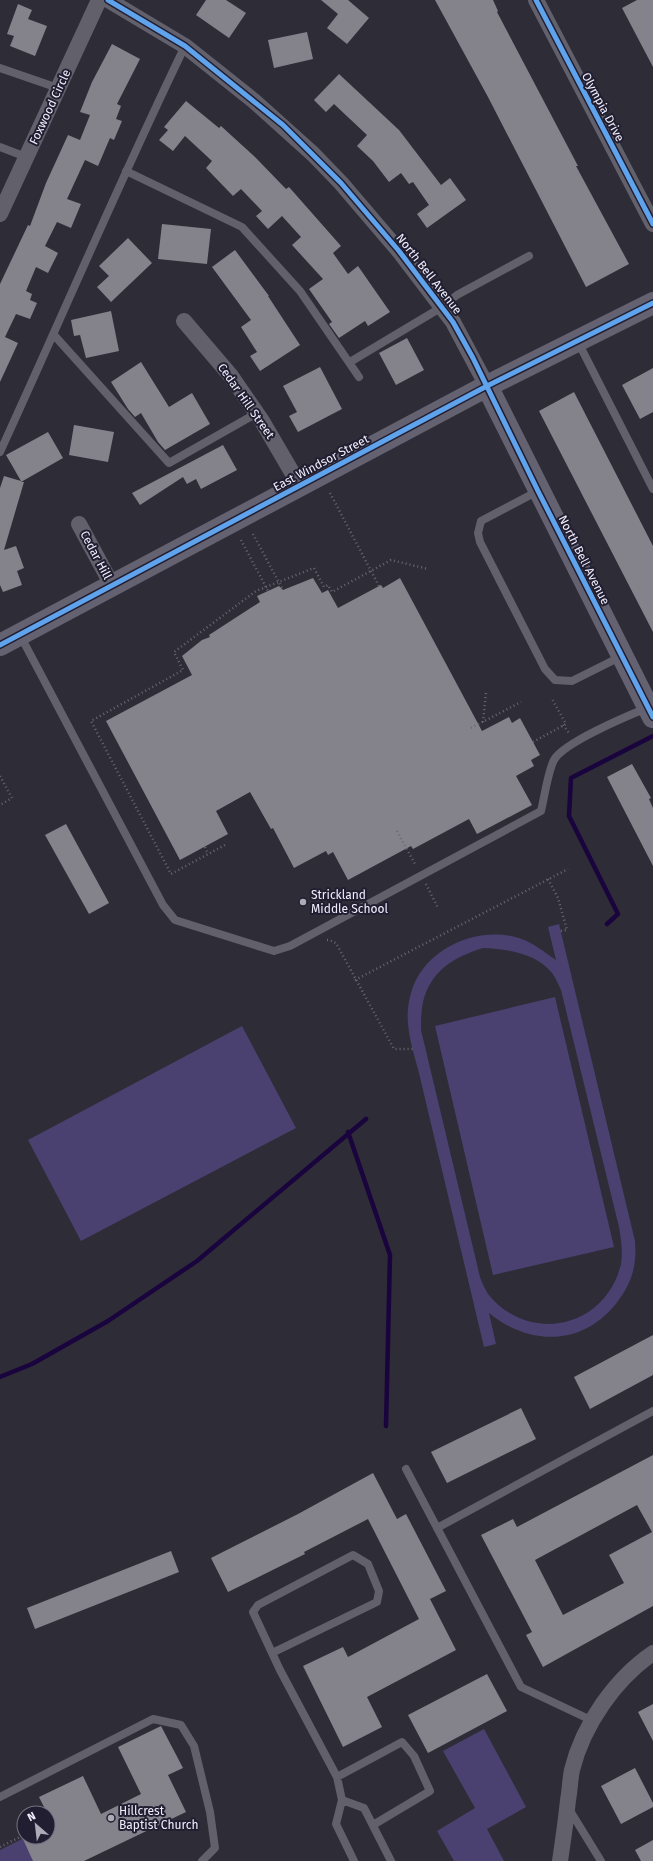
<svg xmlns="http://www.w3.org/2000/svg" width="653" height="1861" viewBox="0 0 653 1861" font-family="'Fira Sans',sans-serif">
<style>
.green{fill:#4b4170;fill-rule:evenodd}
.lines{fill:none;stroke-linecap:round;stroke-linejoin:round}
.stream{stroke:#1a043e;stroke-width:4.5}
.building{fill:#84838c;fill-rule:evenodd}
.path{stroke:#696770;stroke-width:2.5;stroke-dasharray:1 3;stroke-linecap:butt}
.lane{stroke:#62606b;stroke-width:8}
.street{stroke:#62606b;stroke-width:16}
.secondary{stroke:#646270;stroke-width:22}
.cycleway-casing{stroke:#221e31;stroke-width:8}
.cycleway{stroke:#60a3ed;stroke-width:5}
.poi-dot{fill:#acabb7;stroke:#221e31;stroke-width:1.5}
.labels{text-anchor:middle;stroke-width:4;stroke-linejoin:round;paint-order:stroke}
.street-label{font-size:12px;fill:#f0effc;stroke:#221e31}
.poi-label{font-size:12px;fill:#f0effc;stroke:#221e31;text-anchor:start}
</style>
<rect width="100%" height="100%" fill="#2e2c37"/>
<!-- green -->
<path class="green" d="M559,924L635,1241C635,1247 636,1253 635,1259C634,1275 627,1289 618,1301C585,1346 530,1347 489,1313L496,1344L484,1347L418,1069C411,1044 403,1019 411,993C423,949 477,925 519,938C534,943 544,952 556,960L548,927ZM483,948C507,949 536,953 552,973C556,978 558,984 561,990L619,1227C621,1239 623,1252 621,1264C606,1328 529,1345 488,1294C485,1289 482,1283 480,1277L421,1030C421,1023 421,1015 422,1008C427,973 453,957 483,948Z
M555,997L614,1247L493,1275L435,1026Z
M242,1026L296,1128L81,1241L28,1140Z
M484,1729L526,1807L487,1829L504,1861H454L437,1831L475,1808L443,1751Z
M26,1837L44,1861H0V1850Z"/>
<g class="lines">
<!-- stream -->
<path class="stream" d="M607,924L618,914L569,816L571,778L653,736
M348,1132L390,1255L386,1426
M0,1377L32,1364L108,1321L197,1261L366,1119"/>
</g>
<!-- building -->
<path class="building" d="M206,0H226L246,13L229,38L196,15Z
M321,0H348L369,18L347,44L327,28L338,14Z
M435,0H493L498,11L497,12L578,166H576L629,264L586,287L488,97Z
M637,0H653V67L622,8Z
M18,4L32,10L28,19L47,26L35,56L10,46L14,36L7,34Z
M307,32L313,59L274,68L268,40Z
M112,44L140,59L117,104L121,106L116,119L122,121L114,140L110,138L98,166L85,160L67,199L81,204L71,228L57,222L45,246L58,253L48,273L36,267L26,291L32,294L30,300L37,303L30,319L16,314L5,337L18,343L0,382V284L28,225L30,226L46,183L68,135L80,140L90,115L80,112L92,82Z
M339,74L399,130L441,185L450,178L466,200L427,228L417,214L429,205L413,182L409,184L401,173L389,182L373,161L357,146L367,135L334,104L326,112L314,100Z
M186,101L219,128L221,126L255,157L286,189L289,187L341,246L333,253L348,274L358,266L390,312L368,326L365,321L339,338L329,324L332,322L309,289L323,279L292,245L301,237L282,216L268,229L256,216L262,211L241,189L233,196L206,168L212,161L185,136L173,151L159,140L168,130L164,127Z
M162,224L211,229L207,264L158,259Z
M128,238L152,263L111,302L97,287L109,276L99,266Z
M235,250L269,296H268L300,345L260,371L250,356L257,352L241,327L251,320L212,267Z
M111,311L119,351L86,358L80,335L74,336L71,320Z
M407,338L424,370L396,385L379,353Z
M141,362L169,407L192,393L210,424L165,450L158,442L141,413L135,417L128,409L111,382Z
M320,367L342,409L298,432L289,416L297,412L283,386Z
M653,368V412L640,419L622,385Z
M574,392L653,546V632L539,411Z
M74,425L114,432L108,462L69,455Z
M48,432L63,458L21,482H24L4,550L16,546L24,568L17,571L22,585L3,592L0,585V488L4,476L21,481L6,455Z
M223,445L237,470L201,489L196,479L187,484L183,477L140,505L132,493Z
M313,578L322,593L328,590L338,608L381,585L383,588L400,578L482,731L509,717L512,723L520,718L540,755L531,760L534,766L516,776L532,805L477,834L469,819L413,849L411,846L348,880L333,852L328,855L326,851L294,868L273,828L271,829L250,792L216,811L228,834L180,860L106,721L192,675L182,656L202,640L210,637L209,635L260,602L257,596L279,586L283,590Z
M632,764L651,798L649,799L653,808V866L607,777Z
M66,824L109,903L89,914L45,835Z
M653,1335V1375L590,1409L574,1377Z
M521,1408L536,1439L447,1483L431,1452Z
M653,1455V1606L543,1667L526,1635L532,1632L481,1535L513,1519L517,1527ZM637,1505L652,1532L609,1555L624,1583L563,1615L535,1560Z
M373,1473L397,1519L406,1514L446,1591L430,1599L456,1650L367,1697L382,1727L343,1747L303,1666L343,1647L348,1657L419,1619L368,1519L304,1552L305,1554L228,1592L211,1558L298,1514Z
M171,1551L179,1572L35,1629L27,1608Z
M487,1674L507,1711L428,1753L408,1715Z
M653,1704V1741L638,1712Z
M161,1726L183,1768L168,1775L186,1812L84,1861H33L22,1837H48V1828L53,1825L39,1797L83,1776L101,1814L141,1794L118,1747Z
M635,1768L653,1803V1807L621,1824L601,1786Z
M653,1840V1861H641L635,1850Z"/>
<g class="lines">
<!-- path -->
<path class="path" d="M330,493L379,586
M253,534L283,590
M241,540L268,591
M483,722L486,693
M563,725L569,733
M471,728L521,702
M533,742L566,724L552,699
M0,776L12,798L0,805
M397,831L416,866
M225,845L171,874L91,721L183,670L174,652L256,591L314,568L324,587L328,585L332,592L391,560L428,569
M205,847L208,854
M548,879L558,898L567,930L560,931
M426,884L438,908
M327,940H329L336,943L394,1049H413
M355,980L568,869
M48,1822L51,1821
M0,1847L24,1835"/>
<!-- lane -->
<path class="lane" d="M0,68L58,88
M0,147L26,157
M126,171L242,227L300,291L359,377
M54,335L169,463L257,413
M578,342L653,489
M350,362L442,307L457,295L529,256
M0,452C62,317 120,180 185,46
M538,491L481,521L478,533L480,542L545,669L555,680L572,681L622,656
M20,635L163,905L175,920L274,951L290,946L541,811C544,799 548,771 554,760C563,743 627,716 647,708
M406,1469L521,1687L593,1721
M437,1528L653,1411
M272,1653L377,1602L379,1591L368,1564L353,1555L258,1605L253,1612L280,1670L337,1777L342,1800L364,1808L391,1861
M337,1777L402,1742L414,1756L430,1791L373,1825
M0,1797L153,1719L181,1725L194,1746L210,1812L215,1848L202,1861
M342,1800L336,1824L354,1861
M569,1809L601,1861"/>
<!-- street -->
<path class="street" d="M108,0L185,46L254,101L313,154L341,183L399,251L453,322L487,386
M536,0L653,224
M0,214L99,0
M184,321L231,376L262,421L300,486
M79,524L112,585
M560,1861C563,1841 566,1820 568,1800C570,1790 570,1779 572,1770C583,1725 615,1679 653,1653"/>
<!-- secondary -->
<path class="secondary" d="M487,386L653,717
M0,645L487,386L653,303"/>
<defs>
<path id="cycleway" d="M108,0L185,46L283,125L341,183L399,251L453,322L473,358L538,491L653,717
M536,0L653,224
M0,645L487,386L653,303"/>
</defs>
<!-- cycleway casing -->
<use href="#cycleway" class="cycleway-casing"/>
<!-- cycleway -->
<use href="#cycleway" class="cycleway"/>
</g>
<!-- markers -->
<g class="poi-dot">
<circle cx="303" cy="902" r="4"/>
<circle cx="111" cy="1818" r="4"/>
</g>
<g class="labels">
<!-- street labels -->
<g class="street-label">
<text transform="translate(50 107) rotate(-65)" y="4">Foxwood Circle</text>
<text transform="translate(603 107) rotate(62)" y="4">Olympia Drive</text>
<text transform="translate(429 274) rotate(52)" y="4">North Bell Avenue</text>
<text transform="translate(246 401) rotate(55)" y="4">Cedar Hill Street</text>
<text transform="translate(321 463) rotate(-28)" y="4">East Windsor Street</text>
<text transform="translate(96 555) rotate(62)" y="4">Cedar Hill</text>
<text transform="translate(584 560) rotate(63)" y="4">North Bell Avenue</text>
</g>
<!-- poi labels -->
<g class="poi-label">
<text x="311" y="899">Strickland<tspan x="311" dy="14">Middle School</tspan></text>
<text x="119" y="1815">Hillcrest<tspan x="119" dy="14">Baptist Church</tspan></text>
</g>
</g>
<!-- north arrow -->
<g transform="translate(36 1825) rotate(332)"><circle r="19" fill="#221e31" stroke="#747282"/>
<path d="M0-3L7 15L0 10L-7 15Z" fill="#acabb7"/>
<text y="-6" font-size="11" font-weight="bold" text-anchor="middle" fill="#f0effc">N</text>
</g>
</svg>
